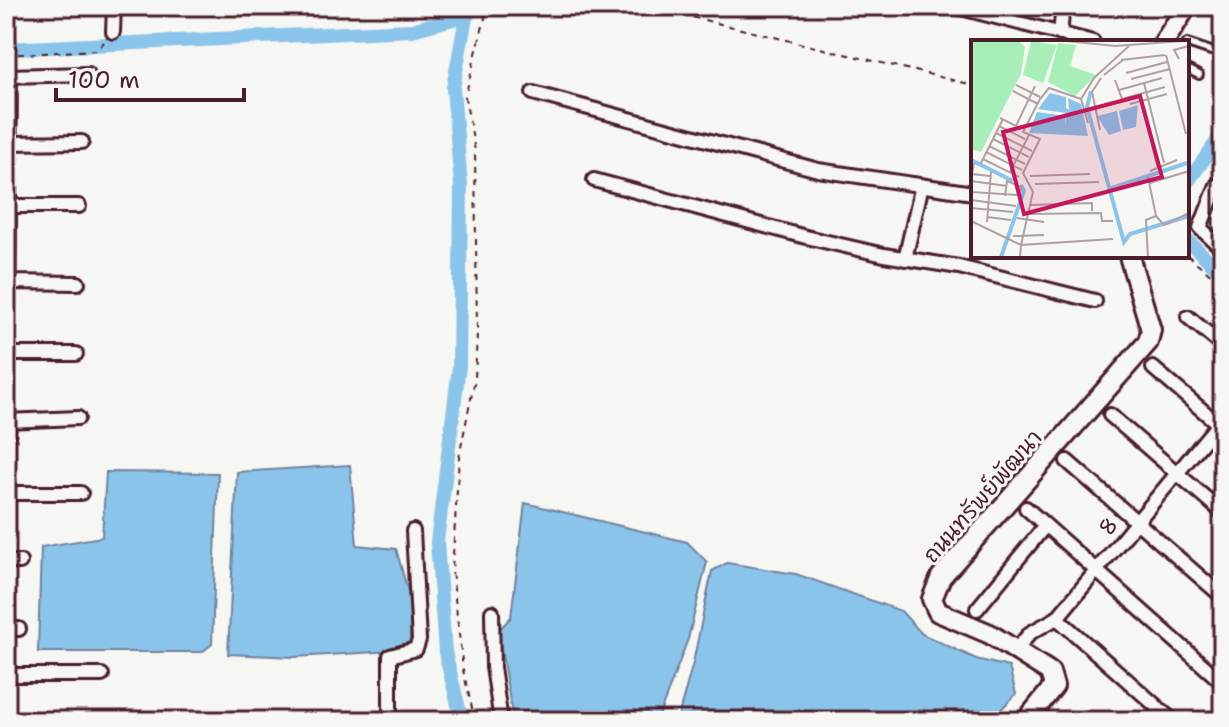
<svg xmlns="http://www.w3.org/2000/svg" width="1229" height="727" viewBox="0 0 1229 727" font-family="'Shantell Sans','Playpen Sans Thai',sans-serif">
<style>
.water{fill:#8bc4ea;stroke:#71829e;stroke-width:2}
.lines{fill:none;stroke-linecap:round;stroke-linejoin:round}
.canal{stroke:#8bc4ea;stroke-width:14}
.lane-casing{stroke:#4a1f2b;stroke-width:12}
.street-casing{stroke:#4a1f2b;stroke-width:18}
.secondary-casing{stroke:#4a1f2b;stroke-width:24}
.path{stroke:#4a1f2b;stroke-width:2;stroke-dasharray:6 6;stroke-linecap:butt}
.lane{stroke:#f6f6f2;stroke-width:6}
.street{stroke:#f6f6f2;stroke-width:12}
.secondary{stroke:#f6f6f2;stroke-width:18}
.labels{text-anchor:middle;stroke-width:6;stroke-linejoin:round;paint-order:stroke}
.street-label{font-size:22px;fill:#4a1f2b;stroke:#f6f6f2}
.inset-river{fill:none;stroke:#8bc4ea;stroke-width:4}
.inset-road{fill:none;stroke:#b1a0a2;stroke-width:2}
.view{fill:#c2185b;fill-opacity:0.15;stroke:#c2185b;stroke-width:4}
.inset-edge{fill:none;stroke:#4a1f2b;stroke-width:4}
</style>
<rect width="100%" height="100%" fill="#f6f6f2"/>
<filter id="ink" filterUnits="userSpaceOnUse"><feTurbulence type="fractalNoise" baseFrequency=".0125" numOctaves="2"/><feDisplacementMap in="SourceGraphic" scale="16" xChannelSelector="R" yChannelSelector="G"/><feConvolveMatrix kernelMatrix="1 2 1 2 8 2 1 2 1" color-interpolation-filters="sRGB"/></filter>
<g filter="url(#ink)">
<!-- water -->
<path class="water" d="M350,465L357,545L396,549L412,606L409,650L295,657L228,654L237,472Z
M106,472L218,473L212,644L202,652H38L41,547L102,537Z
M525,503L687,542L707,562L688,639L657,721H526L512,713L498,631L511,617Z
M727,563L796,574L901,611L922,634L976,659L1009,667L1016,694L990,721H677L693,663L712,571Z"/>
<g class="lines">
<!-- canal -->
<path class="canal" d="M6,49L412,30L468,15
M1187,183L1223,133
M1187,240L1223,274
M462,721L445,652L437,542L459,367L461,186L453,88L468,6"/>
<defs>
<path id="lane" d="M1216,6L1223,9
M1187,43L1223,55
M1187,69L1199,75"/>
<path id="street" d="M953,6L1093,42
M113,32L114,6
M1060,34L1063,6
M6,76L88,74
M533,93L818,170L973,193
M6,143L82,142
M594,180L806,237L884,255L959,267L1095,301
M1217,185L1200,228L1223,249
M6,206H79
M905,259L922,185
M6,282L78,283
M1188,317L1223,346
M6,354H76
M1153,368L1223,428
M1110,415L1223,513
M6,421L78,418
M1067,461L1223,597
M6,493H81
M1026,508L1223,683
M6,534L10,76
M6,562H20
M977,609L1045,526
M492,612L493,667L501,721
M1057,618L1173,721
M6,628L19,629
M1017,649L1030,633L1057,618L1223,418
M6,675H102
M390,721V656L416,649L419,640L413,531"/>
<path id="secondary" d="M1164,42L1187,6
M1026,721L1054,686L1050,672L990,634L938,612L932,599L941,577L1148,342L1151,330L1129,256"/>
</defs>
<!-- lane casing -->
<use href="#lane" class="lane-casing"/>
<!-- street casing -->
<use href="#street" class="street-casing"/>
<!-- secondary casing -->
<use href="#secondary" class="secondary-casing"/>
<!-- path -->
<path class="path" d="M646,6L973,85
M6,55L97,50L104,42
M1187,255L1223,284
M475,721L463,670L452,571L459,457L475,379L477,333L475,151L465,97L485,18L484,6"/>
<!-- lane -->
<use href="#lane" class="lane"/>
<!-- street -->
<use href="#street" class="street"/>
<!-- secondary -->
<use href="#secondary" class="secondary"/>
</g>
</g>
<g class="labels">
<!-- street labels -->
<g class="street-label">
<text transform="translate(982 496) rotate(-49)" y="8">ถนนทรัพย์พัฒนา</text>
<text transform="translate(1108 526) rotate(-52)" y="8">8</text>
</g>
</g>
<!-- overview -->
<g transform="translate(971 40)">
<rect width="218" height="218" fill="#f6f6f2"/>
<path d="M0,1H48L54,7L50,34L10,112L0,109ZM60,1L86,5L72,43L52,35ZM87,3L105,5L99,26L125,35L104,56L77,42Z" fill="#a8eeb9"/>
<path d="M79,53L95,57V68L98,70L97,58L110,64L117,96L58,93L66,72L94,76L95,86V73L67,69ZM167,65L165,87L152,90L148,71ZM146,71L150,91L138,95L126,76Z" fill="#8bc4ea"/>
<path class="inset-river" d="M120,51L116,67L153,202L159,194L218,176M0,120L42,141M138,149L216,123M30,217L53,151L50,145"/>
<path class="inset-road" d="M95,1L144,6L212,1M195,15L215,94M208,19L203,10L218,6M150,20L194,15M155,33L196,22M133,35L152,20M160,39L199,29M144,40L151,59L194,47M173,43L193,123M45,45L69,57M148,50L191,38M42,51L67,64M110,59L117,83M170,62L187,129M159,64L196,54M29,78L45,86L64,46M28,86L54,99M129,90L121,52L130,38M25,93L61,111M22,99L58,117M18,106L54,124M15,112L51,130M12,119L48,137M3,123L1,134L19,136M10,123L32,79M179,131L206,120M39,132L58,95M59,136L119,134M177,137L185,176M0,141L36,146M179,143L218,131M64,144L128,142M0,152L47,155M34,156L36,141L50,147L49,153M0,160L45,166M60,165L121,163V171M0,168L42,172M57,174L130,173L131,181H142M16,177L40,180M46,178L73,182M0,181L50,205L62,152L52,133L69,99L52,92L69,59L78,48L110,59L123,38L158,6M16,182L20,132M42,196L73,195M49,217L50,205L142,199M177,217L175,180L185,176L193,185L218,173"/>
<path class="view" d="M169,56L191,137L53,174L32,92Z"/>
<rect width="218" height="218" class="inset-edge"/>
</g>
<!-- margin -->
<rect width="1229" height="727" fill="none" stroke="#f6f6f2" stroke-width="32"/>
<rect x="16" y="16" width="1197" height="695" fill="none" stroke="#4a1f2b" stroke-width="3" filter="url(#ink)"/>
<!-- scale -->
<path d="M56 88v12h188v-12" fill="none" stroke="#4a1f2b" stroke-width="4"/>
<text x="68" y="88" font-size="24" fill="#4a1f2b" stroke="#f6f6f2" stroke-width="6" paint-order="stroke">100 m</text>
</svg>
